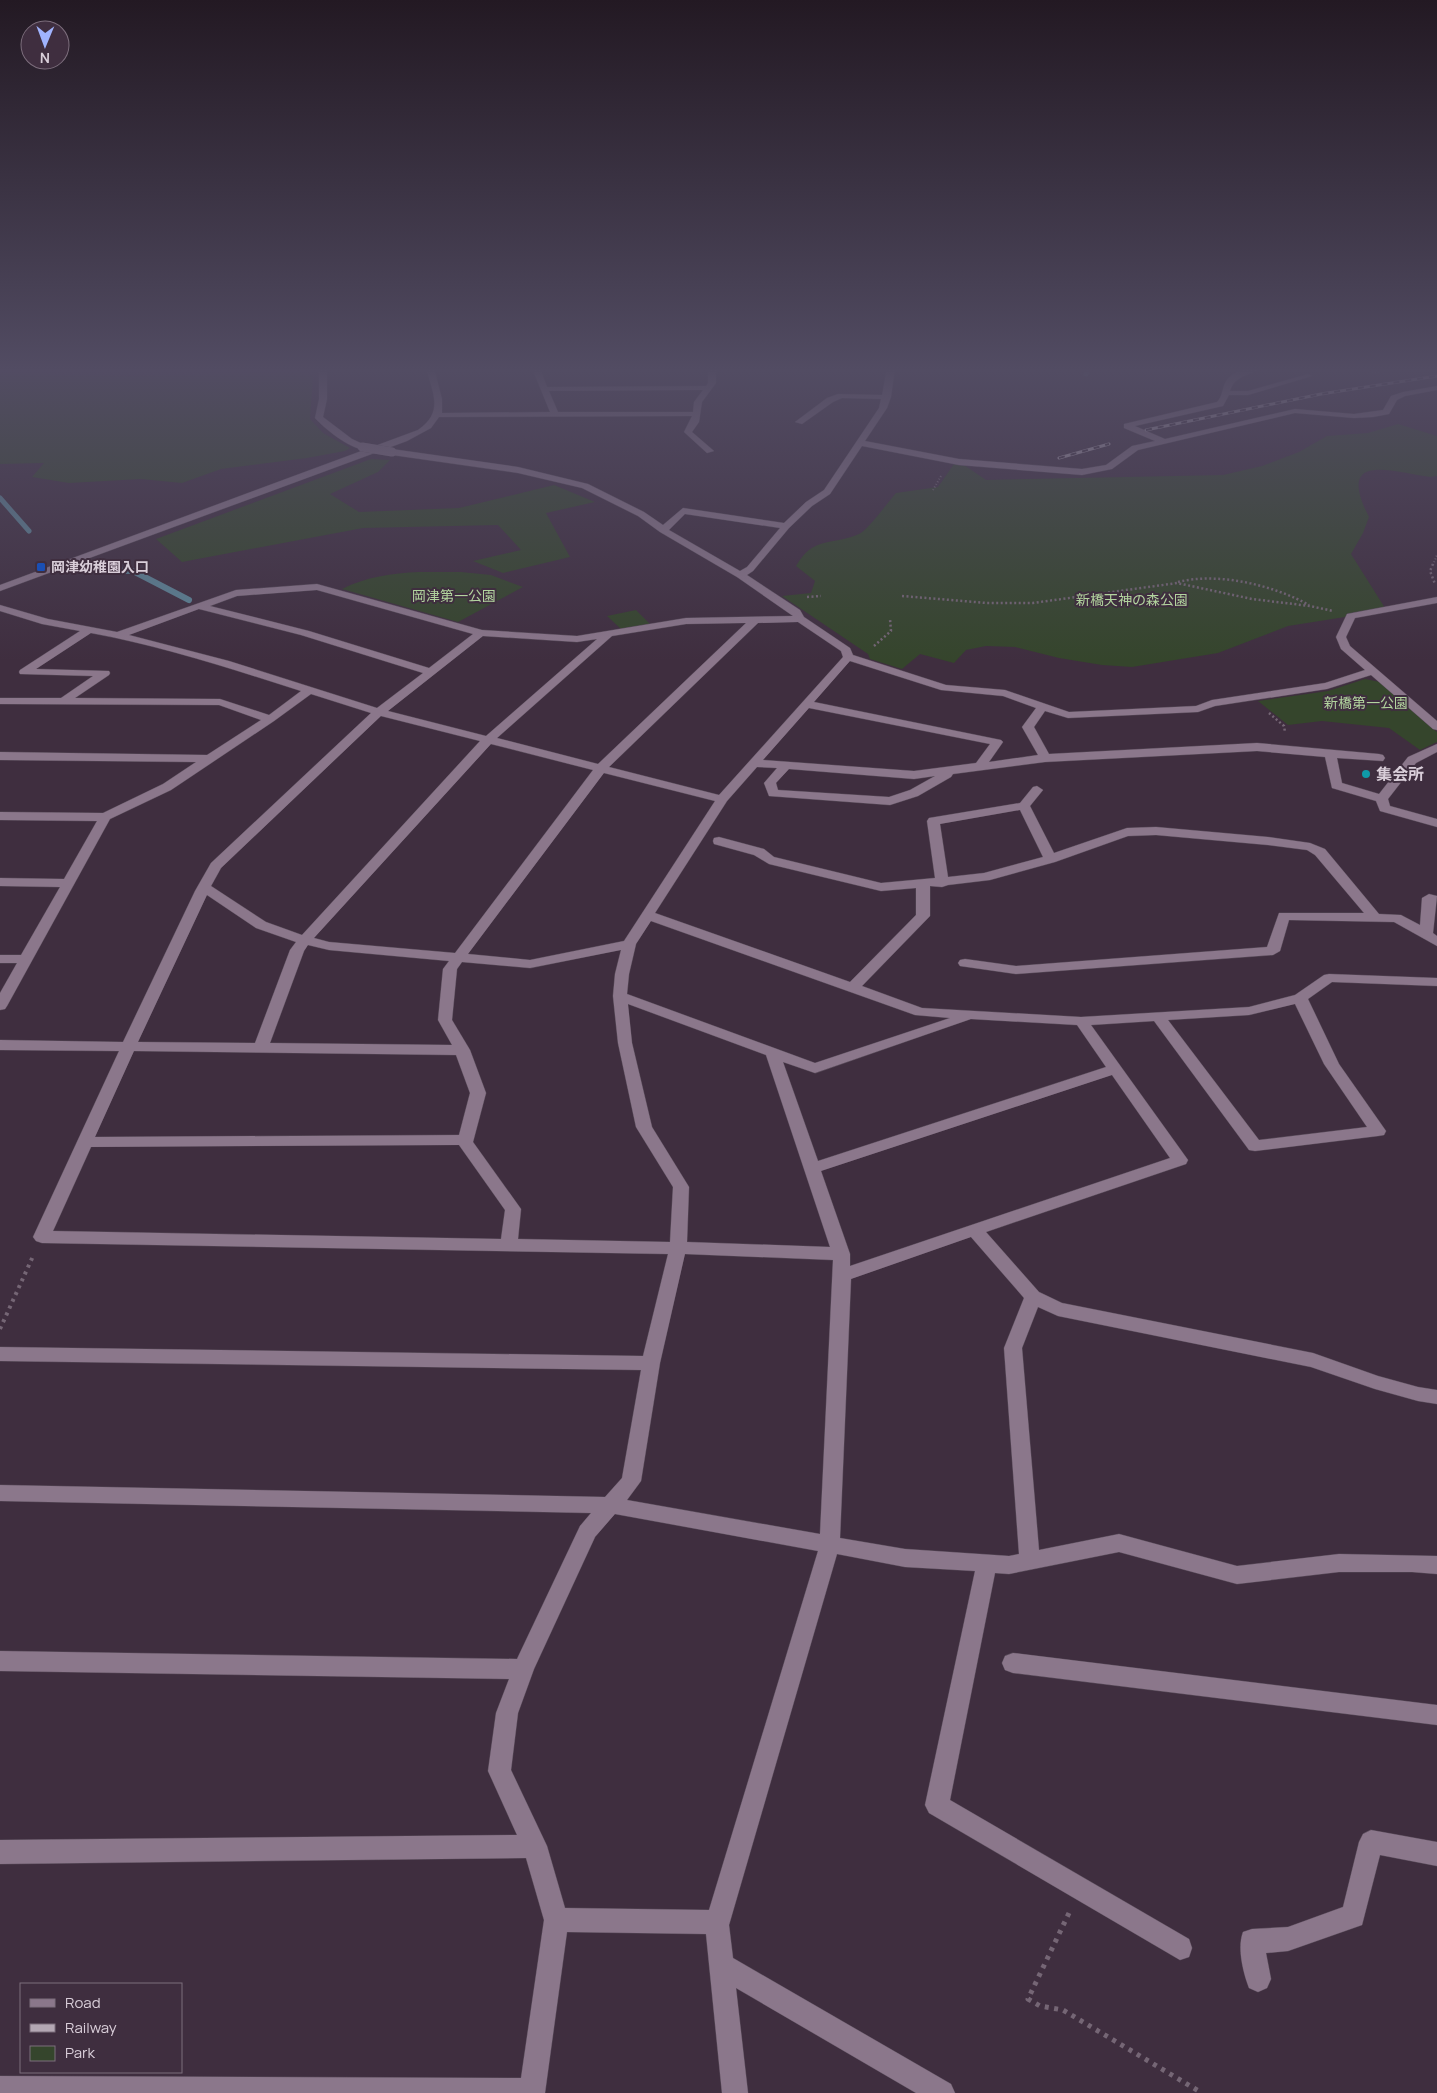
<svg xmlns="http://www.w3.org/2000/svg" width="1437" height="2093" viewBox="0 0 1437 2093" font-family="Manrope,'Noto Sans JP',sans-serif">
<style>
.green{fill:#35452c}
.lines{fill:none;stroke-linecap:round;stroke-linejoin:round}
.stream-far1{stroke:#5d8496;stroke-width:5}
.stream{stroke:#5d8496;stroke-width:6}
.minor-casing{stroke:#574a58;stroke-width:1}
.path-far3{stroke:#756675;stroke-width:2;stroke-dasharray:1 2;stroke-linecap:butt}
.path-far2{stroke:#756675;stroke-width:2.5;stroke-dasharray:2 2.5;stroke-linecap:butt}
.path-far1{stroke:#756675;stroke-width:4;stroke-dasharray:3 4.5;stroke-linecap:butt}
.path{stroke:#756675;stroke-width:5;stroke-dasharray:4 5.5;stroke-linecap:butt}
.minor{fill:#8b778b;fill-rule:evenodd}
.rail-casing{stroke:#b3a7b3;stroke-width:3}
.rail{stroke:#3f2e3f;stroke-width:2;stroke-dasharray:6;stroke-linecap:butt}
.minor-bridge-casing{stroke:#574a58;stroke-width:9;stroke-linecap:butt}
.minor-bridge{stroke:#8b778b;stroke-width:9}
.transit-dot{fill:#1a4fb4;stroke:#3f2e3f;stroke-width:2}
.culture-dot{fill:#0f9aa8;stroke:#3f2e3f;stroke-width:2}
.labels{text-anchor:middle;stroke-width:4;stroke-linejoin:round;paint-order:stroke}
.far-poi-label{font-size:14px;font-weight:bold;fill:#d9ced9;stroke:#3f2e3f;text-anchor:start}
.far-park-label{font-size:14px;fill:#b2d49e;stroke:#3f2e3f}
.poi-label{font-size:16px;font-weight:bold;fill:#d9ced9;stroke:#3f2e3f;text-anchor:start}
</style>
<rect width="100%" height="100%" fill="#3f2e3f"/>
<!-- green -->
<path class="green" d="M300,372L313,376L310,419L323,433L350,448L345,451L307,458L221,469L182,483L141,479L69,483L32,477L44,463L0,464V373L129,376Z
M1398,424L1437,436V476L1430,477C1392,472 1335,451 1369,517L1363,533L1351,554L1385,608L1345,617L1288,626L1218,653L1132,667L1102,665L1059,658L1015,647L986,646L966,650L954,663L920,654L902,669L870,659L868,654L782,596L811,593L815,581L796,566C814,535 832,546 859,534C867,531 889,501 896,493L938,487L954,464L964,465L986,480L1223,475L1262,466L1299,452L1327,436L1368,433Z
M371,459L390,460L378,472L330,494L359,512L459,508L554,485L595,502L546,513L570,557L503,573L473,561L521,550L498,525L363,528L182,562L156,539Z
M419,572H461L491,575L523,587L458,622L342,589C366,577 392,573 419,572Z
M636,610L650,624L621,629L607,616Z
M1365,679L1380,682L1437,732V742L1420,750L1389,728L1322,721L1288,725L1258,701L1328,691Z"/>
<g class="lines">
<!-- stream-far1 -->
<path class="stream-far1" d="M1086,374L1088,368
M0,498L29,531"/>
<!-- stream -->
<path class="stream" d="M75,566L84,570L133,571L189,600"/>
<defs>
<path id="minor" d="M319,368H327V399L323,417L352,439L365,445V449C352,451 324,428 315,418L319,399Z
M426,368H434L442,399V413L550,412L532,368H540L547,387L706,386L708,383V368H716V383L702,402L699,422L692,432L714,451L707,453L684,432L692,416L439,417L431,428L407,441L0,591V585L418,430C444,412 433,394 426,368ZM703,390L694,402L693,412H558L549,391Z
M887,368H895L891,397L887,408L865,441L959,459L1082,469L1106,465L1132,446L1155,441L1124,428V424L1217,402C1222,397 1222,390 1225,383C1232,370 1248,368 1262,368C1249,376 1235,375 1230,391H1248L1308,374L1312,376L1248,395H1229L1223,406L1135,426L1165,439L1295,409L1354,414L1383,410L1391,396L1403,392L1437,386V390L1405,396L1397,400L1389,414L1373,417L1354,418L1295,413L1138,450L1112,469L1082,475L959,465L862,446L830,494L812,506L789,528L753,571L747,575L800,610L804,617L850,648L853,655L946,685L1005,690L1069,712L1196,706L1212,700L1325,683L1365,670L1341,649L1336,637L1347,614L1437,597V603L1355,618L1346,637L1350,646L1437,721V730L1433,729L1371,675L1327,689L1215,706L1198,712L1068,718L1045,711L1034,727L1049,754L1257,743L1379,754L1383,755L1385,758L1383,761L1337,758L1342,783L1379,794L1408,757L1437,744V752L1416,763L1388,799L1390,806L1437,819V827L1380,811L1376,801L1332,788L1325,757L1257,751L1045,762L953,774L951,777L918,796L890,805L769,796L764,783L777,768L757,767L727,801L655,913L850,982L916,915V888L881,891L769,864L754,855L714,844L713,841L714,838L719,837L764,849L774,857L881,883L935,878L927,821L929,818L1020,803L1033,787L1037,786L1043,790L1030,806L1054,853L1127,828L1156,827L1268,837L1310,843L1325,849L1379,914L1401,915L1420,925L1422,898L1429,894L1437,896L1433,933L1437,936V946L1394,922L1289,920L1280,951L1273,955L1016,974L960,966L958,963L960,960L965,959L1016,966L1267,947L1279,913H1364L1315,855L1307,850L1268,845L1156,835L1128,836L1055,862L990,880L948,885L942,887L930,886V916L862,986L922,1008L1081,1017L1249,1007L1295,995L1324,975L1329,974L1437,978V986L1332,982L1308,999L1339,1064L1386,1131L1384,1135L1378,1136L1255,1151L1249,1150L1154,1021L1091,1025L1188,1160L1186,1164L986,1232L1039,1292L1062,1303L1313,1353L1378,1376L1418,1387L1437,1390V1404L1418,1401L1375,1389L1311,1367L1058,1316L1038,1307L1022,1348L1039,1550L1119,1534L1237,1566L1339,1554L1437,1556V1574L1412,1572H1339L1237,1584L1119,1552L1009,1574L995,1573L950,1800L1189,1939L1192,1948L1189,1957L1180,1960L929,1813L925,1805L975,1571L905,1567L837,1554L729,1925L733,1958L951,2084L955,2093H916L736,1988L748,2093H722L706,1934L567,1932L545,2093H0V2076L521,2078L544,1920L526,1858L0,1864V1840L517,1835L488,1771L496,1713L509,1679L0,1671V1651L517,1659L580,1526L591,1513L0,1501V1485L605,1497L622,1478L641,1370L0,1361V1347L643,1356L668,1254L42,1243L36,1241L33,1237L119,1051L0,1050V1040L123,1042L195,891L211,863L371,713L311,694L274,721L171,790L110,819L7,1006L5,1009L0,1010V993L17,963H0V955H21L60,887L0,886V878L64,879L97,821L0,820V812L103,813L163,784L196,762L0,760V752L207,755L261,720L219,705L0,704V698H61L93,676L20,674L19,672L20,670L80,631L42,624L0,611V605L48,619L117,632L236,590L317,584L482,630L577,636L686,618L793,616L737,577L660,532L638,516L582,488L518,473L392,455L388,452L392,449L518,467L588,484L644,512L663,525L683,508L784,523L806,502L824,490L879,408L881,399L842,398L833,402L802,424L795,422L827,398L838,394L882,395ZM685,514L780,528L747,567L740,571L669,530ZM317,590L473,634L429,668L309,631L210,606L237,596ZM199,609L301,635L423,673L377,708L229,661L129,635ZM798,622L841,651L843,657L719,795L609,767L758,623ZM746,623L598,764L497,738L612,636L686,624ZM91,633C162,646 232,669 301,691L269,715L220,699L75,698L109,675L110,673L109,671L36,669ZM483,636L577,642L597,639L486,736L388,711ZM850,661L941,690L1003,696L1036,708L1022,727L1038,755L989,762L1003,742L1001,740L814,702ZM809,708L990,744L976,763L914,771L763,760ZM381,716L480,741L302,935L266,922L211,886L221,868ZM491,744L593,770L455,953L329,942L314,938ZM789,769L914,779L935,776L910,790L889,797L778,790L776,783ZM604,773L715,801L624,941L530,960L468,954ZM1020,810L1043,857L984,873L948,877L940,824ZM207,895L256,928L296,942L290,950L255,1043L138,1042ZM651,921L915,1015L950,1018L815,1063L627,994L629,974L636,944ZM308,945L329,950L449,961L443,969L438,1020L452,1045L270,1043L304,951ZM621,950L615,974L613,996L618,1043L636,1127L673,1187L670,1242L518,1239L521,1209L473,1142L486,1093L470,1050L452,1020L457,969L462,962L530,968ZM628,1004L766,1055L830,1247L687,1242L689,1187L652,1127L632,1043ZM1295,1004L1324,1064L1367,1127L1259,1140L1168,1020L1249,1015ZM971,1019L1077,1025L1106,1067L818,1161L783,1062L815,1073ZM134,1051L456,1055L470,1093L459,1135L95,1137ZM1112,1075L1170,1158L850,1266V1254L821,1171ZM459,1145L505,1210L501,1239L53,1231L91,1147ZM971,1237L1024,1298L1004,1348L1019,1554L1009,1556L905,1549L840,1538L851,1279ZM685,1254L833,1260L820,1534L627,1500L641,1481L660,1363ZM615,1514L818,1551L709,1910L565,1908L547,1846L511,1770L518,1713L534,1669L595,1537Z
M1013,1653L1437,1705V1725L1013,1673L1005,1670L1002,1663L1005,1656Z
M1371,1830L1437,1842V1866L1380,1855L1362,1925L1288,1951L1266,1953L1271,1979L1267,1988L1258,1992L1249,1988C1243,1972 1237,1948 1243,1932L1252,1929L1288,1927L1343,1907L1359,1842L1363,1834Z"/>
</defs>
<!-- minor casing -->
<use href="#minor" class="minor-casing"/>
<!-- path-far3 -->
<path class="path-far3" d="M1372,373L1399,368
M933,490L941,476
M1433,565L1437,555"/>
<!-- path-far2 -->
<path class="path-far2" d="M1433,564L1430,571L1435,584
M1178,582C1218,572 1273,585 1309,605
M902,596L987,603H1033L1177,583L1252,599L1310,606L1333,611
M807,597L821,596
M874,646L891,631L890,619
M1269,713L1284,726L1285,732"/>
<!-- path-far1 -->
<path class="path-far1" d="M0,1329L34,1254"/>
<!-- path -->
<path class="path" d="M1069,1913L1028,1999L1040,2006L1063,2010L1202,2093"/>
<!-- minor -->
<use href="#minor" class="minor"/>
<defs>
<path id="rail" d="M1146,430L1321,394L1437,376
M1059,458L1109,444"/>
</defs>
<!-- rail casing -->
<use href="#rail" class="rail-casing"/>
<!-- rail -->
<use href="#rail" class="rail"/>
<defs>
<path id="minor-bridge" d="M362,447L392,452"/>
</defs>
<!-- minor-bridge casing -->
<use href="#minor-bridge" class="minor-bridge-casing"/>
<!-- minor-bridge -->
<use href="#minor-bridge" class="minor-bridge"/>
</g>
<!-- sky -->
<linearGradient id="sky" x2="0" y2="1"><stop stop-color="#231923"/><stop offset="0.56" stop-color="#524c63"/><stop offset="1" stop-color="#524c63" stop-opacity="0"/></linearGradient>
<rect width="1437" height="661" fill="url(#sky)"/>
<!-- markers -->
<rect class="transit-dot" x="36" y="562" width="10" height="10" rx="2.5"/>
<circle class="culture-dot" cx="1366" cy="774" r="5"/>
<g class="labels">
<!-- far-poi labels -->
<g class="far-poi-label">
<text x="51" y="572">岡津幼稚園入口</text>
</g>
<!-- far-park labels -->
<g class="far-park-label">
<text x="454" y="601">岡津第一公園</text>
<text x="1132" y="605">新橋天神の森公園</text>
<text x="1366" y="708">新橋第一公園</text>
</g>
<!-- poi labels -->
<g class="poi-label">
<text x="1376" y="780">集会所</text>
</g>
</g>
<!-- legend -->
<rect x="20" y="1983" width="162" height="90" fill="#3f2e3f" stroke="#7d6e7d"/>
<rect x="30" y="1999" width="25" height="8" fill="#8b778b" stroke="#7d6e7d"/>
<text x="65" y="2008" font-size="15" fill="#d9ced9">Road</text>
<rect x="30" y="2024" width="25" height="8" fill="#b3a7b3" stroke="#7d6e7d"/>
<text x="65" y="2033" font-size="15" fill="#d9ced9">Railway</text>
<rect x="30" y="2046" width="25" height="15" fill="#35452c" stroke="#7d6e7d"/>
<text x="65" y="2058" font-size="15" fill="#d9ced9">Park</text>
<!-- north arrow -->
<g transform="translate(45 45) rotate(181)"><circle r="24" fill="#3f2e3f" stroke="#7d6e7d"/>
<path d="M0-4L9 19L0 12L-9 19Z" fill="#a0b3fd"/>
<text y="-8" font-size="14" font-weight="bold" text-anchor="middle" fill="#d9ced9">N</text>
</g>
</svg>
